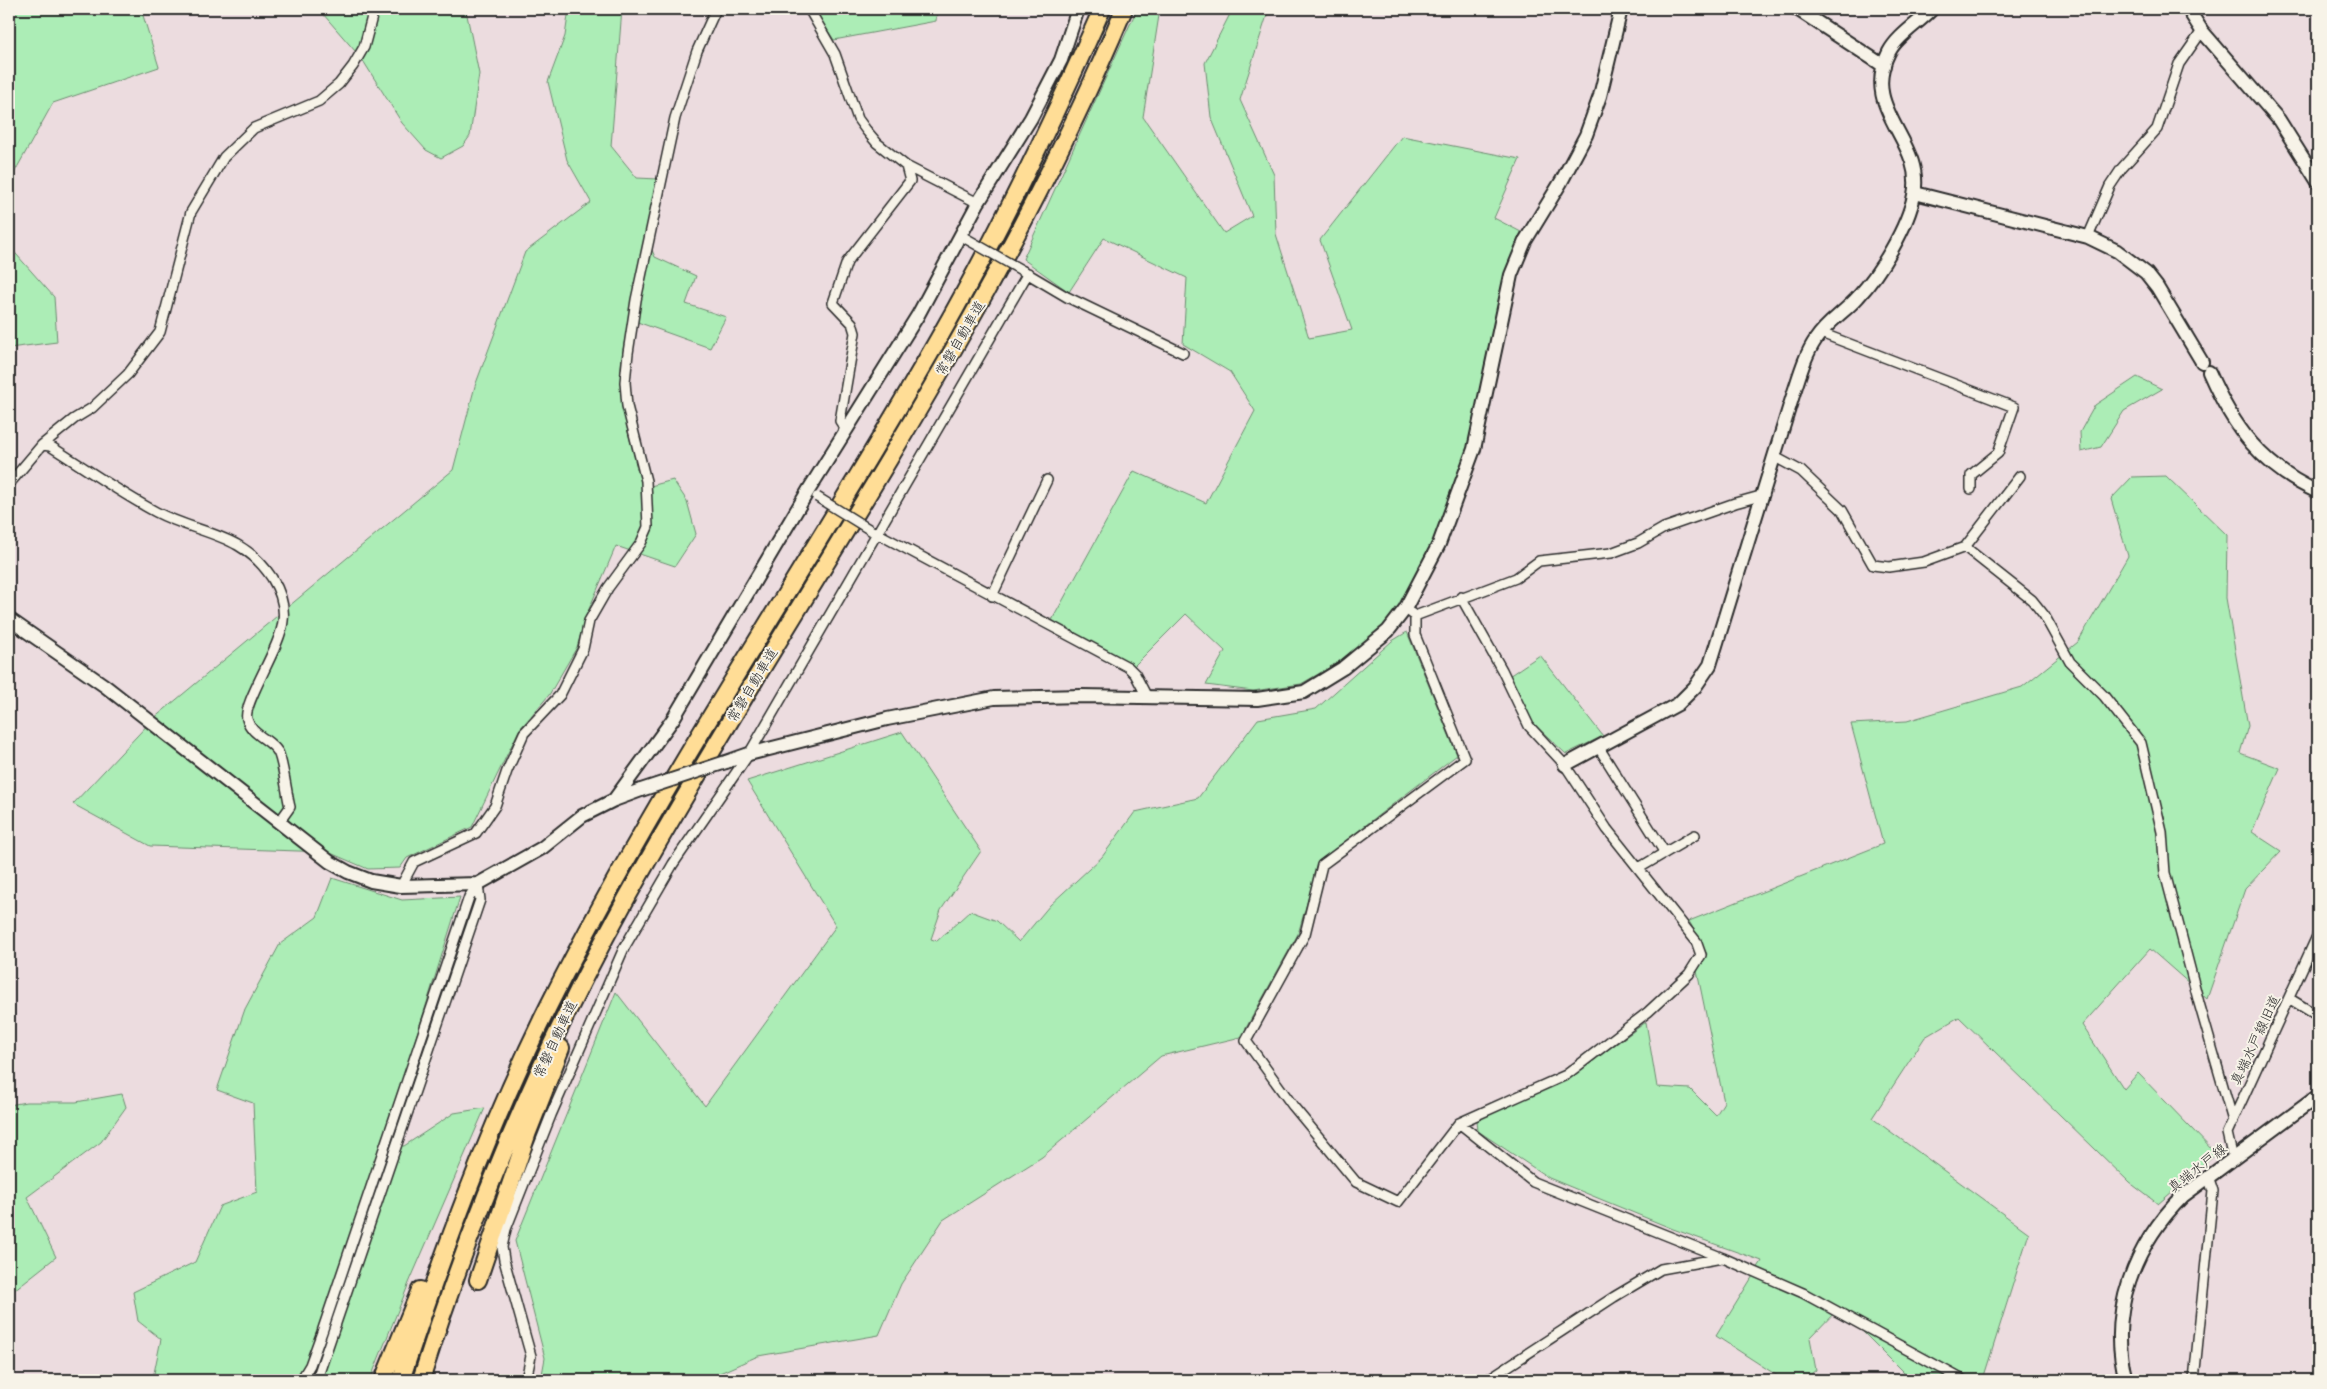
<svg xmlns="http://www.w3.org/2000/svg" width="2327" height="1389" viewBox="0 0 2327 1389" font-family="'Gochi Hand','Klee One',sans-serif">
<style>
.green{fill:#acedb6;stroke:#6c8c70}
.lines{fill:none;stroke-linecap:round;stroke-linejoin:round}
.street-casing{stroke:#2b2b2b;stroke-width:12}
.secondary-casing{stroke:#2b2b2b;stroke-width:16}
.highway-casing{stroke:#2b2b2b;stroke-width:20}
.street{stroke:#f7f3e8;stroke-width:9}
.secondary{stroke:#f7f3e8;stroke-width:12}
.highway{stroke:#ffdd96;stroke-width:16}
.street-bridge-casing{stroke:#2b2b2b;stroke-width:12;stroke-linecap:butt}
.secondary-bridge-casing{stroke:#2b2b2b;stroke-width:16;stroke-linecap:butt}
.street-bridge{stroke:#f7f3e8;stroke-width:9}
.secondary-bridge{stroke:#f7f3e8;stroke-width:12}
.labels{text-anchor:middle;stroke-width:4;stroke-linejoin:round;paint-order:stroke}
.street-label{font-size:14px;fill:#2b2b2b;stroke:#f7f3e8}
</style>
<rect width="100%" height="100%" fill="#ecdcdf"/>
<filter id="ink" filterUnits="userSpaceOnUse"><feTurbulence type="fractalNoise" baseFrequency=".02" numOctaves="2"/><feDisplacementMap in="SourceGraphic" scale="10" xChannelSelector="R" yChannelSelector="G"/><feConvolveMatrix kernelMatrix="1 2 1 2 8 2 1 2 1" color-interpolation-filters="sRGB"/></filter>
<g filter="url(#ink)">
<!-- green -->
<path class="green" d="M9,9H141L159,67L53,103L9,182Z
M314,9H462L467,15L479,74L470,136L463,146L441,158L426,150L402,123L362,59L323,14Z
M569,9H622L611,146L637,178L658,179L645,234L655,257L696,276L686,304L726,317L710,348L629,319C625,340 619,363 621,385C623,420 634,454 643,488L673,480L687,501L696,534L675,566L616,546L586,616L577,647L549,695L519,730L472,827L407,858L400,868L368,869L328,852L150,846L73,804L153,719L453,470L475,386L525,252L591,202L567,160L548,82L565,36Z
M814,9H937L936,21L834,40Z
M1137,9H1160L1143,117L1224,233L1252,216L1211,117L1205,63L1230,14L1229,9H1269L1240,100L1274,175L1276,234L1309,338L1352,330L1320,240L1402,136L1520,159L1494,218L1521,232L1504,276L1468,447L1435,543L1400,606L1383,629L1339,662L1301,684L1253,691L1206,685L1225,651L1186,614L1131,669L1082,643L1052,620L1134,471L1206,503L1255,411L1230,372L1183,344L1187,278L1104,238L1069,292L1023,259Z
M9,246L54,297L57,342L9,348Z
M2137,377L2162,389L2124,411L2101,447L2081,452L2080,432L2095,405Z
M2166,476L2227,535L2226,598L2248,726L2240,753L2280,768L2252,832L2281,851L2245,889L2207,999L2150,949L2082,1025L2124,1089L2138,1073L2216,1154L2158,1204L2129,1182L1959,1017L1925,1037L1872,1118L2029,1233L1984,1376H1907L1839,1308L1810,1338L1816,1370L1803,1380H1784L1716,1336L1762,1261L1673,1229L1549,1178L1478,1131L1477,1120L1568,1079L1646,1022L1657,1087L1690,1089L1716,1115L1724,1102L1697,971L1707,954L1689,921L1883,844L1851,724L1907,721L2022,687L2078,642L2128,556L2111,499L2132,477Z
M1407,632L1457,755L1319,861L1298,934L1241,1037L1161,1056L1042,1157L943,1220L901,1284L879,1335L758,1356L704,1380H541L545,1358L515,1241L616,992L705,1106L836,926L747,781L902,732L981,851L941,910L931,939L937,941L970,911L997,921L1019,942L1050,905L1102,857L1135,812L1198,798L1258,719L1316,709L1392,641Z
M1540,655L1603,736L1566,754L1532,722L1509,676Z
M332,878L402,900L460,897L383,1143L404,1146L454,1113L485,1108L409,1283L370,1380H155L153,1378L161,1339L138,1321L133,1292L195,1262L220,1206L257,1192L253,1103L217,1090L245,1009L280,944L317,917Z
M122,1094L126,1107L101,1142L27,1197L56,1257L9,1294V1105L26,1102H76Z"/>
<g class="lines">
<defs>
<path id="street" d="M809,9L835,54L858,119L866,130L877,143L906,166L978,203
M2088,237L2110,186L2122,168L2157,129L2179,64L2202,31
M1023,271L1067,297L1183,353
M1821,333L2014,407L1998,453L1971,475V489
M846,430L840,421L855,333L852,323L833,303L847,262L910,181L906,166
M42,445L50,446C85,468 120,493 156,512C200,535 242,532 272,578C280,591 285,606 283,621C281,647 242,704 247,719C251,735 270,739 278,752C283,761 287,796 290,807L280,821
M1775,457L1801,471L1842,510L1873,565L1889,567L1924,562L1965,547L2020,476
M9,484L42,445L74,419L92,408L128,374L160,332L191,212L224,157L254,128L319,101L339,84L353,66L364,47L374,9
M873,531L1128,667L1135,674L1147,697
M1965,547L2032,600L2044,615L2070,662L2104,696L2141,743L2162,832L2165,873L2199,1003L2233,1121
M992,596L1047,480
M1411,613L1415,616L1516,578L1539,561L1611,553L1638,543L1664,528L1735,503L1764,495
M1415,616V635L1465,759L1322,865L1305,934L1246,1041L1293,1106L1356,1182L1398,1202L1459,1123L1566,1075L1648,1012L1689,974L1701,955L1696,941L1607,829L1565,765L1529,726L1502,670L1461,597
M1599,748L1665,853
M1639,868L1695,835
M401,886L414,862L476,833L495,806L507,771L524,733L560,695L583,649L589,621L608,588L641,543L648,527L646,481L627,406L625,382L628,353L636,300L675,118L697,51L716,9
M2290,999L2318,1016
M1459,1123L1533,1182L1723,1258L1803,1293L1963,1380
M2233,1159L2227,1133L2318,934
M301,1380L310,1365L322,1332L469,897L478,884
M315,1380L319,1373L480,900L478,884
M526,1380L531,1356L504,1260L502,1247L506,1229L551,1115L624,948L673,864L749,754L1028,273
M1487,1380L1614,1297L1661,1269L1722,1258
M2194,1380L2213,1191L2208,1176"/>
<path id="secondary" d="M1797,9L1884,66
M2188,9L2202,31L2279,120L2318,182
M1915,193L2088,237L2117,251L2146,273L2157,287L2202,362
M2209,372C2233,427 2262,467 2318,492
M9,619L105,686L330,862L348,872L371,881L401,886L478,884L542,848L582,816L614,800L641,790
M726,762L749,754L887,719L994,698L1081,696L1257,699L1304,692L1343,668L1388,631L1405,609L1439,544L1474,449L1511,275L1525,241L1561,182L1586,135L1600,96L1621,9
M1565,765L1678,704L1695,687L1710,665L1794,392C1800,374 1805,355 1816,339C1827,322 1845,312 1858,297C1880,273 1908,227 1914,195C1925,140 1859,110 1889,52C1898,35 1919,23 1932,9
M614,800L673,719L808,491L918,315L978,203L1031,118L1061,60L1078,9
M2126,1380C2107,1312 2135,1244 2183,1196L2318,1096"/>
<path id="highway" d="M478,1280L528,1132L561,1048
M383,1380L420,1290
M401,1380C443,1252 489,1126 549,1005C666,771 816,556 944,329C1003,225 1054,118 1102,9
M421,1380C478,1197 555,1021 651,855C812,574 999,309 1124,9"/>
</defs>
<!-- street casing -->
<use href="#street" class="street-casing"/>
<!-- secondary casing -->
<use href="#secondary" class="secondary-casing"/>
<!-- highway casing -->
<use href="#highway" class="highway-casing"/>
<!-- street -->
<use href="#street" class="street"/>
<!-- secondary -->
<use href="#secondary" class="secondary"/>
<!-- highway -->
<use href="#highway" class="highway"/>
<defs>
<path id="street-bridge" d="M965,238L1023,271
M817,497L872,531"/>
<path id="secondary-bridge" d="M641,790L726,762"/>
</defs>
<!-- street-bridge casing -->
<use href="#street-bridge" class="street-bridge-casing"/>
<!-- secondary-bridge casing -->
<use href="#secondary-bridge" class="secondary-bridge-casing"/>
<!-- street-bridge -->
<use href="#street-bridge" class="street-bridge"/>
<!-- secondary-bridge -->
<use href="#secondary-bridge" class="secondary-bridge"/>
</g>
</g>
<g class="labels">
<!-- street labels -->
<g class="street-label">
<text transform="translate(960 338) rotate(-60)" y="5">常磐自動車道</text>
<text transform="translate(752 685) rotate(-59)" y="5">常磐自動車道</text>
<text transform="translate(555 1039) rotate(-65)" y="5">常磐自動車道</text>
<text transform="translate(2255 1040) rotate(-65)" y="5">真端水戸線旧道</text>
<text transform="translate(2197 1168) rotate(-38)" y="5">真端水戸線</text>
</g>
</g>
<!-- margin -->
<rect width="2327" height="1389" fill="none" stroke="#f7f3e8" stroke-width="30"/>
<rect x="15" y="15" width="2297" height="1359" fill="none" stroke="#2b2b2b" stroke-width="2" filter="url(#ink)"/>
</svg>
